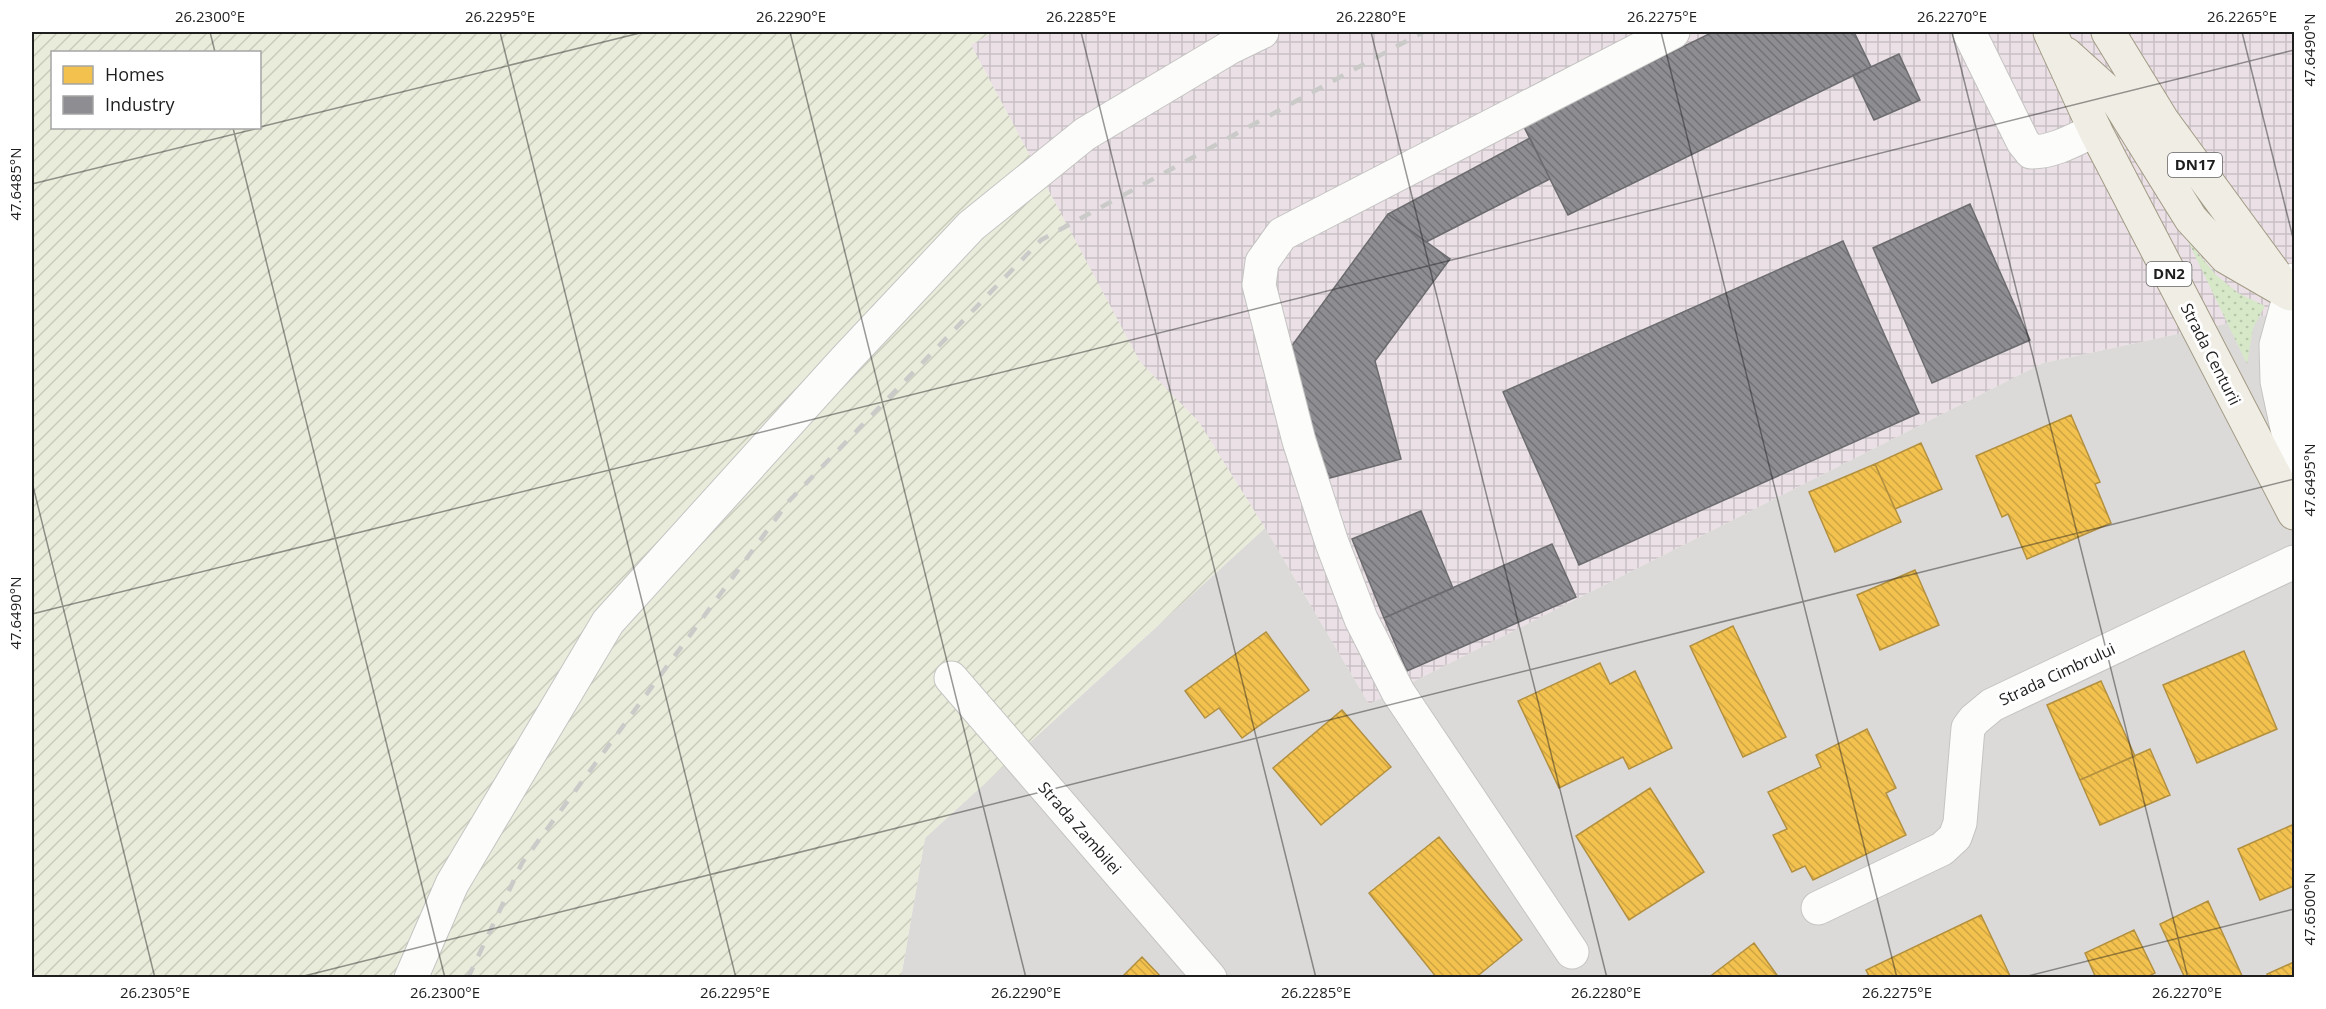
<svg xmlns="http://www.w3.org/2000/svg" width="2326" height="1009" viewBox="0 0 2326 1009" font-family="'Open Sans',sans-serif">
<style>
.residential{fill:#dcdad8}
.industrial{fill:url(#industrial-grid)}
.farmland{fill:url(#farmland-furrows);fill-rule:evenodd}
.grass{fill:url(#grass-dots)}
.homes{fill:url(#homes-back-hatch);stroke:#b29040;stroke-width:1.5}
.industry{fill:url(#industry-back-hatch);stroke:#6c6c6f;stroke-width:1.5}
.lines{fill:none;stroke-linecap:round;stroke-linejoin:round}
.minor-casing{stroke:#c5c4c3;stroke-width:35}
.major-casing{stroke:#a29b85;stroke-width:35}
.minor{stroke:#fcfcfb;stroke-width:33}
.major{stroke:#f0ede5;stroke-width:33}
.rail{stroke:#cacac9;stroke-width:4.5;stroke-dasharray:12 12;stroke-linecap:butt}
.ticks{fill:none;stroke:#1e1e1e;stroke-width:1.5;stroke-opacity:0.45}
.labels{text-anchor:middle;stroke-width:6;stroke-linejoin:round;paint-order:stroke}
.shield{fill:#fff;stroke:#626262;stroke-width:1.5}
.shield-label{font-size:15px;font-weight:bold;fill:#1e1e1e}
.street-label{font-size:16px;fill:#1e1e1e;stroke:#fff}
.neatline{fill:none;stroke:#1e1e1e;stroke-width:2}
.ticks-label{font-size:15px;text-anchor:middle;fill:#1e1e1e}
</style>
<defs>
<pattern id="industrial-grid" width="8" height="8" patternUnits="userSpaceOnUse" patternTransform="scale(1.5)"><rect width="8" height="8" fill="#eae0e5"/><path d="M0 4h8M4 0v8" fill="none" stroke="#c8c0c4"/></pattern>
<pattern id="farmland-furrows" width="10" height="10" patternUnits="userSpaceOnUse" patternTransform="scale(1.5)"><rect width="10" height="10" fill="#eaecdb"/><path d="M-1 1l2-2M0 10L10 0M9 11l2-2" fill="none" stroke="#c8cabc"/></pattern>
<pattern id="grass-dots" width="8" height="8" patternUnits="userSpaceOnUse" patternTransform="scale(1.5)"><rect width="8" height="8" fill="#d6e8c8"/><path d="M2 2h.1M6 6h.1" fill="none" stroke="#b7c7ab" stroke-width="1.8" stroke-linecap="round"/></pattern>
<pattern id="homes-back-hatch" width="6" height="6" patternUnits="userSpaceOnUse" patternTransform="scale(1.5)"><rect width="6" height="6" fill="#f2c14e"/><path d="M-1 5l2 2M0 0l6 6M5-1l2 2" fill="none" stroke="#cfa544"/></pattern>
<pattern id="industry-back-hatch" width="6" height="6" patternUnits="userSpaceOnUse" patternTransform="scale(1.5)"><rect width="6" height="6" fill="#8d8d92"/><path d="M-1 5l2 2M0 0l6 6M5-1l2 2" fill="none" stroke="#737377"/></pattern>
</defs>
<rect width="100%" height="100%" fill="#edebe7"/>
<!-- residential -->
<path class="residential" d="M2294,309V977L901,978L925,838L1265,528L1369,704L2043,363Z"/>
<!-- industrial -->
<path class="industrial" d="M993,32H2294V309L2043,363L1369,704L1265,528L1198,421L1140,362L971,45Z"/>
<!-- farmland -->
<path class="farmland" d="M32,32H993L971,45L1140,362L1198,421L1265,528L925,838L901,977H32ZM52,52H260V128H52Z"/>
<!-- grass -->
<path class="grass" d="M2188,241L2216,275L2238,293L2265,306L2253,328L2247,364Z"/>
<!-- homes -->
<path class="homes" d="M2071,415L2100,482L2095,484L2111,523L2027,559L2008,514L2002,517L1976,456Z
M1921,443L1942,489L1895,509L1875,464Z
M1875,464L1901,522L1835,552L1809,492Z
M1915,570L1939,625L1880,650L1857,595Z
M1733,626L1786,737L1743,757L1690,646Z
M1266,632L1309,690L1242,738L1219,708L1205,718L1185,691Z
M2244,651L2277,729L2197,763L2163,685Z
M1600,663L1610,684L1635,671L1672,748L1629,769L1623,757L1559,788L1518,701Z
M2101,681L2135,756L2080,780L2047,705Z
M1342,710L1391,767L1321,825L1273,768Z
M1867,729L1896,788L1886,793L1906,835L1813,880L1805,866L1792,872L1773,835L1787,829L1768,792L1821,767L1816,755Z
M2150,749L2170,795L2100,825L2080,780Z
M1650,788L1704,872L1629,920L1576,836Z
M2292,825L2294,831V886L2260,900L2238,849Z
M1439,837L1522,940L1475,978H1437L1369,893Z
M2208,901L2243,978H2185L2160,924Z
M1981,915L2011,978H1870L1866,970Z
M2134,930L2155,973L2145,978H2096L2085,953Z
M1754,943L1779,978H1708Z
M1142,957L1162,978H1121Z
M2294,962V978H2269L2267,974Z"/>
<!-- industry -->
<path class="industry" d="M1713,32H1854L1871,67L1568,215L1523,125Z
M1899,54L1920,100L1874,120L1853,75Z
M1530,138L1550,179L1426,242L1388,214Z
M1970,204L2030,340L1932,383L1873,248Z
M1388,214L1450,259L1375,361L1401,459L1326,479L1291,347Z
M1843,241L1919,413L1579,565L1503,392Z
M1421,511L1453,588L1384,618L1352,539Z
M1552,544L1576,597L1407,671L1384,618Z"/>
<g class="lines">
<defs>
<path id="minor" d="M1969,32L2023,142L2031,152C2054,152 2074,140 2095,130
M2294,280L2276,345L2277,381L2294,461
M951,678L1210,978
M1818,908L1942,849L1955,837L1960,823L1968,728L1974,720L1992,705L2294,562
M1572,952L1398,692L1361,619L1332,543L1299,441L1259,285L1262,262L1282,234L1673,32
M411,978L452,884L608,622L845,360L971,226L1085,134L1229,48L1262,32"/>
<path id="major" d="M2050,32L2095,130L2294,513
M2108,32L2162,120L2282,284
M2066,54L2117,100L2191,219L2226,257L2290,294"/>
</defs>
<!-- minor casing -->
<use href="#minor" class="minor-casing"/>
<!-- major casing -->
<use href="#major" class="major-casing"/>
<!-- minor -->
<use href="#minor" class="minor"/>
<!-- major -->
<use href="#major" class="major"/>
<!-- rail -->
<path class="rail" d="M468,978L522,863L789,501L1041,240L1423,32"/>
</g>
<!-- ticks -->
<path class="ticks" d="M210,32L215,52M500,32L736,978M790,32L1026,978M1081,32L1316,978M1371,32L1607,978M1661,32L1897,978M1952,32L2188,978M2242,32L2294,242M260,127L644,32M233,128L445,978M32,184L259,128M32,482L155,978M32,614L2294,50M296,978L2294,479M2020,978L2294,909"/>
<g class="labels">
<!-- shield labels -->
<g class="shield">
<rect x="2168" y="153" width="54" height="24" rx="4.5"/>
<rect x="2146.5" y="262" width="45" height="24" rx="4.5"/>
</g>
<g class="shield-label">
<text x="2195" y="170">DN17</text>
<text x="2169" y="279">DN2</text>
</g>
<!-- street labels -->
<g class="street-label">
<text transform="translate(2211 354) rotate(63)" y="6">Strada Centurii</text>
<text transform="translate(2057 674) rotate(-25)" y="6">Strada Cimbrului</text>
<text transform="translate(1080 828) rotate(49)" y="6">Strada Zambilei</text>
</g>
</g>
<!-- border -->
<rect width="2326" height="1009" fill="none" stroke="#ffffff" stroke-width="66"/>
<!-- legend -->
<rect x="51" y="51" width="210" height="78" fill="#ffffff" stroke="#a5a5a5" stroke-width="1.5"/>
<rect x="63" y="66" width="30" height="18" fill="#f2c14e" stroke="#a5a5a5" stroke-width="1.5"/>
<text x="105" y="81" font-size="18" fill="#1e1e1e">Homes</text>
<rect x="63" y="96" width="30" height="18" fill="#8d8d92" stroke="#a5a5a5" stroke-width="1.5"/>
<text x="105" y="111" font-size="18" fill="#1e1e1e">Industry</text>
<rect x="33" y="33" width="2260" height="943" class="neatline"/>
<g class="ticks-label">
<text x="210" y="22">26.2300°E</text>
<text x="500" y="22">26.2295°E</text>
<text x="791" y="22">26.2290°E</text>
<text x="1081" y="22">26.2285°E</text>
<text x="1371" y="22">26.2280°E</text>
<text x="1662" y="22">26.2275°E</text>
<text x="1952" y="22">26.2270°E</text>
<text x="2242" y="22">26.2265°E</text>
<text transform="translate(2310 50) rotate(-90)" y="5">47.6490°N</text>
<text transform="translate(16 184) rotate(-90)" y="5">47.6485°N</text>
<text transform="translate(2310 480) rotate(-90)" y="5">47.6495°N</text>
<text transform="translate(16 613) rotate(-90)" y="5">47.6490°N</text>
<text transform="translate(2310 909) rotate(-90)" y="5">47.6500°N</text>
<text x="155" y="998">26.2305°E</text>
<text x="445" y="998">26.2300°E</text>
<text x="735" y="998">26.2295°E</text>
<text x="1026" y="998">26.2290°E</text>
<text x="1316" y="998">26.2285°E</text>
<text x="1606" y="998">26.2280°E</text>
<text x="1897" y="998">26.2275°E</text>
<text x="2187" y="998">26.2270°E</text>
</g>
</svg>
